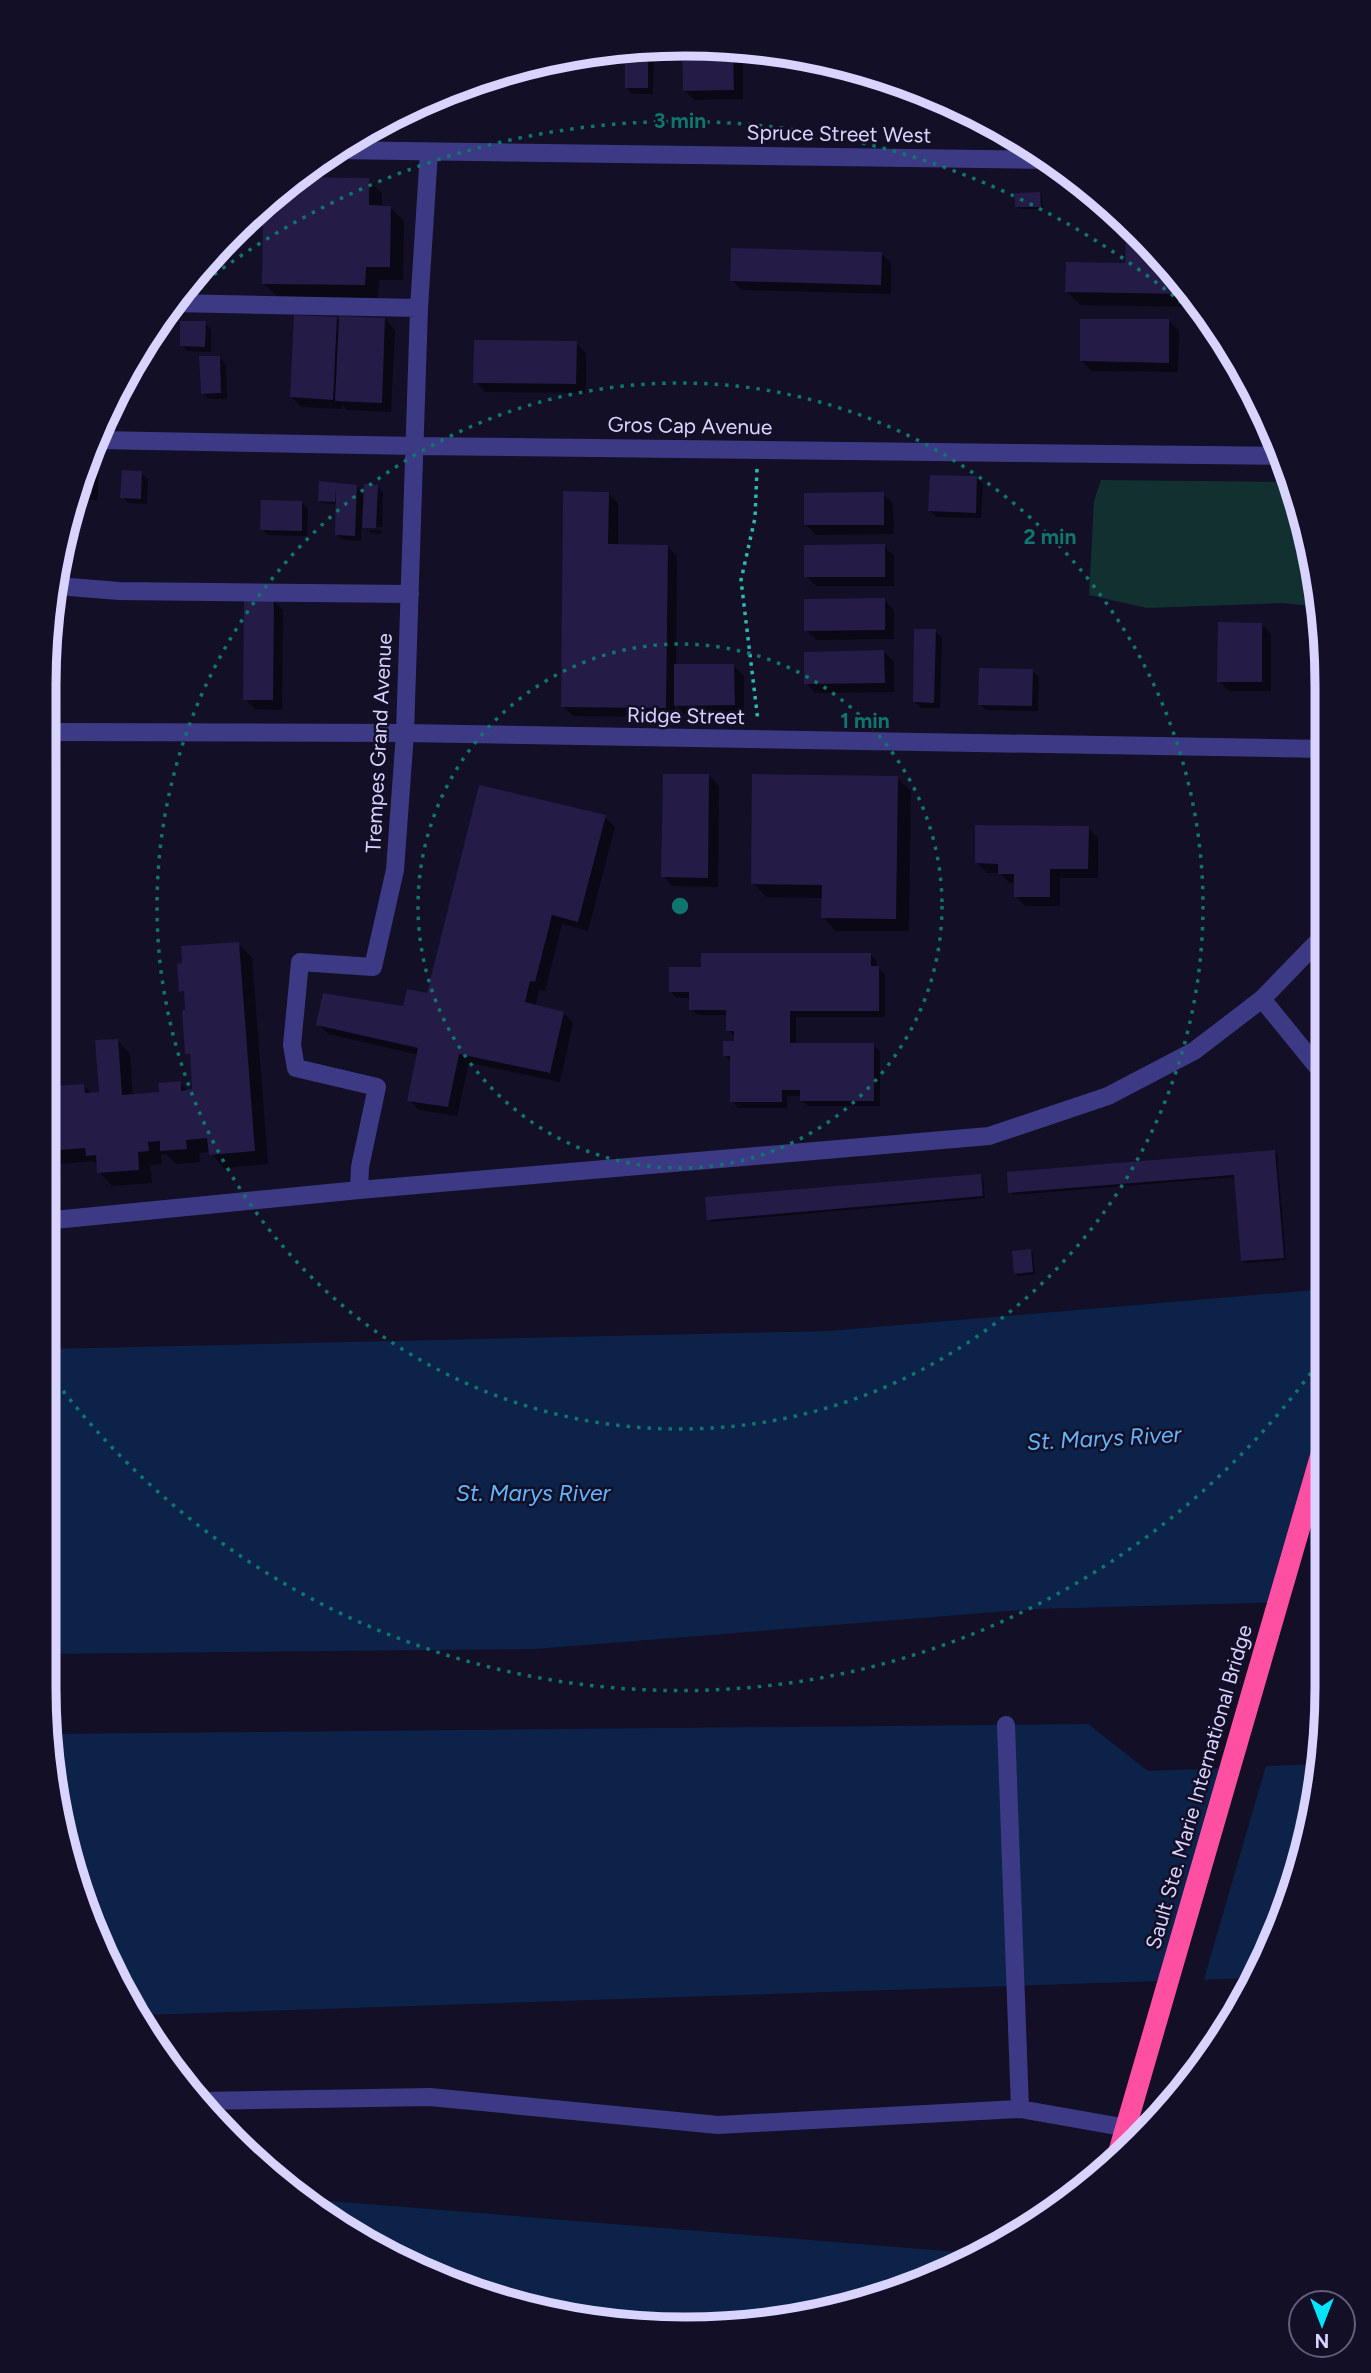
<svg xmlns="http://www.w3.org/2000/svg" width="1371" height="2373" viewBox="0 0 1371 2373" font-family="Figtree,sans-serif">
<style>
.green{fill:#12302f}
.water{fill:#0c2248}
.pier{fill:#130f26}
.shadow{fill:#0007}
.building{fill:#241b47}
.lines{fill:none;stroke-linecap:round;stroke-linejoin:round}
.path{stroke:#2fb8b0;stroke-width:3.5;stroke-dasharray:3.5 5;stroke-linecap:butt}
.minor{stroke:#3d3a85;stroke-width:18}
.highway-bridge{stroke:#ff4fa3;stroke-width:21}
.ring{fill:none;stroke:#0f766e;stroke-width:3.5;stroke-dasharray:3.5 7}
.labels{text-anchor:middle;stroke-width:5;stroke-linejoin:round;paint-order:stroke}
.street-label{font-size:21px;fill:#d9d4ff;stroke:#130f26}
.water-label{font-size:23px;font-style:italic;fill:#62b6ff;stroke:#130f26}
.rim{fill:none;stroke:#d9d4ff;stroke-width:9}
.centre{fill:#0f766e;stroke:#130f26;stroke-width:3.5}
.ring-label{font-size:21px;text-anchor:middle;font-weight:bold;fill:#0f766e;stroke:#130f26;stroke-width:5;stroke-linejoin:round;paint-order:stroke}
</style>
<rect width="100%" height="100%" fill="#130f26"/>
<!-- green -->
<path class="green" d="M1101,480L1294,482L1319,607L1283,603L1147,608L1089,595L1094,501Z"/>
<!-- water -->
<path class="water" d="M1326,1289V1601L1035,1609L535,1649L44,1654V1349L828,1331Z
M1088,1724L1148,1771L1319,1764L1293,1894L1252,1978L143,2015L78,1893L51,1734Z
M301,2195L318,2200L970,2253L892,2295L686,2329L519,2307L329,2221Z"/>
<!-- pier -->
<path class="pier" d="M1326,1397V1557L1312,1605L1267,1606Z
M1267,1762L1203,1983L1160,1984L1223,1764Z"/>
<!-- shadow -->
<path class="shadow" d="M684,44L743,49V99L694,100L684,90Z
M654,47L653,94H633L626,87L627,50Z
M428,99V105H416Z
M368,180L382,193V207H390L404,221L403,280H379L378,298L278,297L264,284Z
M1040,194L1042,197L1043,209H1020L1017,206Z
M1128,222L1140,232L1197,307L1081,305L1067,292L1127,265Z
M881,253L891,263V294L742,290L732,280Z
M336,318L340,322L385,319L395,330L391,412L347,410L342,405V409L301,407L291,397Z
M1169,321L1179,331L1178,372L1092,371L1082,361Z
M205,323L211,330V352L188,351L181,345Z
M576,343L586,353V393L485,392L475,382Z
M219,357L226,364L227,399H209L202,393Z
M82,470H91L98,476V500H78L74,497Z
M141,473L148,479L147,504L129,503L122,497Z
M976,478L983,484L981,518L937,517L930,511Z
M321,483L356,486L366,496L377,486L383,493L382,527L368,526V530H382V534L371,533L362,524L361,541L343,540L336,534L337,504L322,503L320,500Z
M608,493L618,503V546H667L677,556L676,666H734L744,676V715H686L675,705V717L573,716L563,706Z
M883,494L893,504L894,534L816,535L806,525Z
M302,502L308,509L307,536L268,535L262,529Z
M68,527L67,568H60Z
M884,546L894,556V586H816L806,576Z
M273,600L283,610L282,710L255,709L245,699Z
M884,600L894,610V639L816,640L806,630Z
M1261,624L1271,634V691H1229L1219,681Z
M935,631L942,638L940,708H921L914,701Z
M884,652L894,662V692L816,693L806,683Z
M1032,671L1039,677L1038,711L986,710L980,704Z
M709,776L719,786L718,887L673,886L663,876Z
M897,778L911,791L909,931H836L823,917V898L766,897L753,883Z
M605,817L615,827L588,931L562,924L545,991L539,990L535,1007L563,1013L573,1023L560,1082L469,1063L457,1116L419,1110L409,1100L419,1055L328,1034L318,1024L404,1008L429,995Z
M1088,828L1098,838V878H1060V906H1025L1015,896V883H1010L999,873H987L977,863Z
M238,944L252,957L268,1164L224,1168L210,1152L199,1153L200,1162L176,1164L166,1154L161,1155L162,1164L150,1165L152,1183L112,1186L99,1172L98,1166L94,1161L60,1164L61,1177L44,1178L45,1042L49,1097L83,1085L92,1094H101L117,1040L130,1054L133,1096L161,1094L180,1083L189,1092L194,1091L192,1058L187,1053L186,996L181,991Z
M871,955L877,961V968L885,974V1017H796V1045H873L880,1051V1106H808L801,1100V1096H787V1108H738L732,1101L731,1062L724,1055L736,1042L734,1036L728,1030V1015H698L691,1009V998H677L671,992L703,968Z
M1274,1152L1277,1154L1286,1260L1245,1263L1243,1261L1236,1177L1013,1195L1010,1192Z
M980,1176L983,1179L985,1198L711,1222L709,1219Z
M1030,1251L1033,1253L1035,1274L1018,1276L1015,1273Z"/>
<!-- building -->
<path class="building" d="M682,44L733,48L734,90L683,91Z
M648,47V88H625V50Z
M298,177L369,178V205L391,206L390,267H366L365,285L262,284L263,206Z
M1040,192L1041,207H1015V193Z
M1126,221L1140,232L1187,294L1065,292L1066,262L1125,263Z
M731,248L882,252L881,285L730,281Z
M294,315L337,317L333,400L290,397Z
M339,316L385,318L382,403L335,401Z
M1080,319H1169V363L1080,361Z
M180,321H206L205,347L180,346Z
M474,340L577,341L576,384L473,383Z
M199,356H220L221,393L201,394Z
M83,468H92V494H75Z
M122,470L142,471L141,499L120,498Z
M930,475L977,476L976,513L928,511Z
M319,481L357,485L355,536L335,535L336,489L335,502L318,501Z
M364,484L378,485L376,528H362Z
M563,491L609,492L608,544L668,545L666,708L561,707Z
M884,492V525H804V493Z
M261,500L302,501V531L260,530Z
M885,544V577H804V545Z
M244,598H274L273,700H243Z
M885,598V630L804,631V599Z
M1218,622L1262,623V682H1217Z
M914,629H936L934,703L913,702Z
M884,650L885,683L804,684V652Z
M674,664H734L735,705L674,706Z
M979,668L1033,669L1032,706L978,705Z
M663,774H709L708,878L661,877Z
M752,774L898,776L896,919L821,918L822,885L751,884Z
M479,785L606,815L578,922L552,915L535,982L530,981L525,1002L564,1012L550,1073L459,1054L448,1107L407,1101L418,1048L316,1025L323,993L403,1006L407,989L427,993Z
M975,825L1089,826L1088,869H1050V897H1014V874H998V864L975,863Z
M239,942L255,1151L209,1155L207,1138L186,1140L187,1149L160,1151V1141L148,1142L149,1151L138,1152L139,1170L97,1173L96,1155L86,1156L85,1148L47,1151L48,1164H44L45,1096L54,1095L53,1086L84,1084L85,1093L99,1092L95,1040L118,1039L122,1095L159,1092L158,1083L181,1081V1091L192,1089L190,1054H185L182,1010H185L184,991L179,992L177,964L182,963L181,946Z
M701,953H871V966H879V1011H790V1043H874V1101H800V1090H782V1102H730V1056H723V1041H734V1031H726V1010H689V992H669V967H701Z
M1275,1150L1284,1258L1241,1261L1234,1175L1008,1193L1007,1172Z
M981,1174L983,1196L707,1220L705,1197Z
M1031,1249L1033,1272L1014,1274L1012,1251Z
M1325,1666H1326V1693L1319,1692Z"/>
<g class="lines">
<!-- path -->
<path class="path" d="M757,469L755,518L741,580L758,721"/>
<!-- minor -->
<path class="minor" d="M332,150L1051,160
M173,303L419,308
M97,440L416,446L1283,456
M57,586L119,591L410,594
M45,732L405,733L1326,749
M1262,999L1315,1064L1326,1073
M359,1190L360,1167L377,1087L296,1068L292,1045L300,962L373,967L395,870L405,733L419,308L429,152
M44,1221L359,1190L989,1136L1108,1096L1194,1051L1262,999L1326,933
M1006,1725L1020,2109
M201,2101L430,2097L718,2125L1020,2109L1139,2130"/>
<!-- highway-bridge -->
<path class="highway-bridge" d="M1119,2151L1326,1437"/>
</g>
<!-- distance rings -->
<g class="ring">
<circle cx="680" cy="906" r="262"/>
<circle cx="680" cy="906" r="523"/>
<path d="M1323 1356A785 785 0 0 1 45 1367M165 314A785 785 0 0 1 1215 332"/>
</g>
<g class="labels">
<!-- street labels -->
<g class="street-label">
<text transform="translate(839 134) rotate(1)" y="7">Spruce Street West</text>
<text transform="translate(690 426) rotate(1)" y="7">Gros Cap Avenue</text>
<text transform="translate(686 716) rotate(1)" y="7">Ridge Street</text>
<text transform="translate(379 743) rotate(-87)" y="7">Trempes Grand Avenue</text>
<text transform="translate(1199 1787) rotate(-74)" y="7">Sault Ste. Marie International Bridge</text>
</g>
<!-- water labels -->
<g class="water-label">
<text transform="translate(1104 1438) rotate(-3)" y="8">St. Marys River</text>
<text x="533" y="1501">St. Marys River</text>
</g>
</g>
<!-- crop -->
<path d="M0 0H1371V2373H0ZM685 56H686A629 629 0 0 1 1315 685V1688A629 629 0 0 1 686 2317H685A629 629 0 0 1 56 1688V685A629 629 0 0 1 685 56Z" fill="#130f26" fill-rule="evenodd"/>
<path class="rim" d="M685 56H686A629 629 0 0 1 1315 685V1688A629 629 0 0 1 686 2317H685A629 629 0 0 1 56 1688V685A629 629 0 0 1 685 56Z"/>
<circle cx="680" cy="906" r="10" class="centre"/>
<g class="ring-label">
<text x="680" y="128">3 min</text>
<text x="1050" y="544">2 min</text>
<text x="865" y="728">1 min</text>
</g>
<!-- north arrow -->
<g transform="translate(1322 2324) rotate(180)"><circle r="33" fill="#130f26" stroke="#625e7d" stroke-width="2"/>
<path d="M0-5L12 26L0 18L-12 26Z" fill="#00e5ff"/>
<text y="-10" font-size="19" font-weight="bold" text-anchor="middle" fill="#d9d4ff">N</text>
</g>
</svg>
